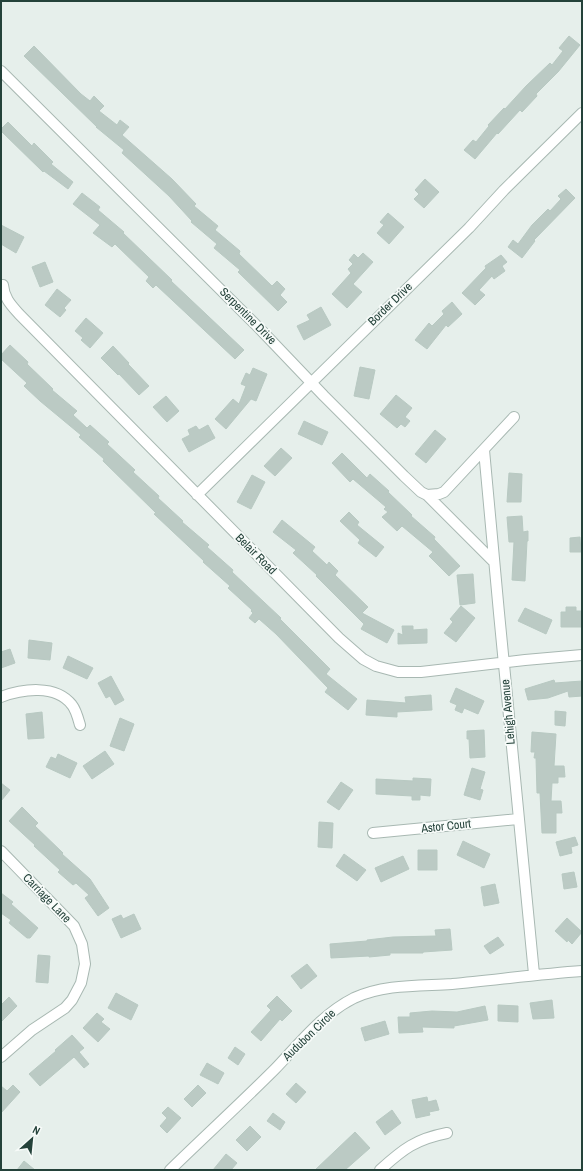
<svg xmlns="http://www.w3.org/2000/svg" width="583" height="1171" viewBox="0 0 583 1171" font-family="'Archivo Narrow',sans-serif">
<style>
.building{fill:#bbcac4;stroke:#b8c9c2}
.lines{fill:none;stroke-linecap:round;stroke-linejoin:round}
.street-casing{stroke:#a8b8b2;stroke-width:12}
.street{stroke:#fff;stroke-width:10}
.labels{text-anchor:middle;stroke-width:3.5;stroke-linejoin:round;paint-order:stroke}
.street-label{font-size:12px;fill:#24423a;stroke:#f7fbf9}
</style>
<rect width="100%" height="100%" fill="#e6efeb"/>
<!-- building -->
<path class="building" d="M569,36L580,45L558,72L536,94L537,96L522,112L520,110L498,134L497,133L475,159L464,150L473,140L476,142L489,126L488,125L504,108L505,109L526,86L550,63L552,65L563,51L559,48Z
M34,46L81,94L90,101L94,96L104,106L99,111L117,125L120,120L129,127L122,135L172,179L196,204L194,206L218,226L215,230L240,251L239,254L272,286L277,281L285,289L280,295L287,302L278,311L238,272L240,270L214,248L217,244L191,222L192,221L169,196L122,153L124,150L96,127H97L24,56Z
M8,122L32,146L34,143L53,162L51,164L73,182L68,189L44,171L43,172L1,131V129Z
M425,179L439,192L424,208L414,199L419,194L415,190Z
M566,189L575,198L534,240L535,241L522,258L508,247L513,240L518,244L532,225L548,209L550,211L561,199L558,196Z
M82,193L100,207L98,210L124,232L123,233L172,280L171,281L244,350L235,359L156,285L153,288L146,281L149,277L115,244L112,247L93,233L100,225L73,204Z
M388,213L404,227L389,244L377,233L384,225L380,222Z
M1,225L24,237L16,253L1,244Z
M363,253L373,262L353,284L362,292L347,308L332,294L351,273L348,269L353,264L349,260L354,254L358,258Z
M501,255L507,262L502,266L505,271L494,279L492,276L479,290L485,295L475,305L462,293L486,268L485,266Z
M45,262L53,282L40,287L32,267Z
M57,289L71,300L64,308L66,310L60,317L45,305Z
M452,302L462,314L448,327L446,325L427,349L415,340L429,323L432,326L444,314L442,311Z
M321,307L331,325L304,340L297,326L310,320L307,315Z
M86,318L103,333L90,348L81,340L83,338L75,331Z
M10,345L28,362L27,364L53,389L52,390L77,411L73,415L87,428L90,425L109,442L107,444L135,470L133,472L159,496L158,498L183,521L182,522L209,545L207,547L233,570L232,572L281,618L280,619L330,669L326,674L357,699L348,710L325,692L328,688L276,634L259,619L255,623L249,618L253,613L251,611L252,610L228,588L230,586L203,562L204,561L154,514L156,513L103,461L104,459L79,437L81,435L40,401L24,386L27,383L1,359V355Z
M113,346L129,363L128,364L149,386L139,395L119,374L118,375L101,358Z
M360,367L375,370L369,399L354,396Z
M253,368L267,374L256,401L251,399L226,429L215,419L233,399L239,404L246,386L241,384L246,373L250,375Z
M396,395L412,408L405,417L410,421L405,427L401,424L397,428L380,414Z
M166,396L179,411L167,422L153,407Z
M304,421L328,432L322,445L298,434Z
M208,425L215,438L189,452L182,439L190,435L188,430L196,426L199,430Z
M435,430L446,439L426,463L415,454Z
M281,448L292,458L275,476L264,466Z
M342,453L367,478L370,474L389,491L388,492L412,515L411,516L435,537L434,539L460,566L449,576L429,556L433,552L402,526L397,531L382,517L388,512L384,509L386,507L353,479L350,482L332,463Z
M509,473L522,474L521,502H507Z
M252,475L265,482L251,509L237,502Z
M349,512L359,522L357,525L384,547L376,557L358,543L360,540L340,521Z
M522,516L523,532L528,531V541H527L525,581L512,580L514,542H509L507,517Z
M282,520L315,547L312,551L327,565L329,562L338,571L335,575L368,607L362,613L394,630L387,643L361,629L364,624L316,576L317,575L293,553L296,550L273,532Z
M580,537L581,552H570V538Z
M473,574L475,603L460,605L457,575Z
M461,606L475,618L456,642L444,633L453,622L450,619Z
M566,607H576V611H582V627H561V612H566Z
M525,608L552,620L546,634L518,621Z
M402,626H413V630L427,629V643L398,644V633L403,635Z
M29,640L52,643L50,660L28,658Z
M10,649L15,663L1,668V652Z
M68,656L93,668L87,679L63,668Z
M111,676L124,700L115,705L110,696L106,698L98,683Z
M554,680L555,683L582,681V696L569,697L568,691L548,698L528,700L525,689Z
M456,688L484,701L478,714L464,708L462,713L455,710L457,705L450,702Z
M431,695L432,710L397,712V717L366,715L367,700L406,703L405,697Z
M555,711L566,712L565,726L555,725Z
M42,712L44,738L28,739L26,714Z
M120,718L134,724L124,751L110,746Z
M484,730L485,757L470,758L469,739H467V731Z
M532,732L556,734L554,766H564L565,777H558V783H552L551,801H561L562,813H556V833H542L540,793H537L536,758H534L535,752H531Z
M105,751L114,764L92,779L83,766Z
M58,754L77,763L70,778L46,767L51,757L56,759Z
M472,768L485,772L480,789L483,790L480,800L464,795Z
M413,778L431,779L430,796L420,795V800H412V796L376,794V779L413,781Z
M341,782L353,790L339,810L327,802Z
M1,783L10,790L1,801Z
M22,807L38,823L35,826L63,853L62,854L90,879L109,908L98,916L85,898L89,895L76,883L73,885L58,872L60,870L34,846L35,845L9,821Z
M319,822L333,823L332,848L318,847Z
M575,837L578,845L571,847L572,853L560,856L556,842Z
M463,841L490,854L484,868L457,855Z
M418,850H437V870H418Z
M344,854L366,870L357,881L336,866Z
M403,856L409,869L381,882L375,868Z
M574,872L577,887L564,889L562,874Z
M495,884L499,903L484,906L481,887Z
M1,893L13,902L11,904L38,928L30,938H27L9,923L11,920L1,913Z
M134,914L141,929L121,938L112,919L121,915L123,919Z
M567,918L582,932L572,944L568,940L567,942L555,931Z
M450,929L452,950L423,952V953H390V955L369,957V956L331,958L330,944L367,941V940L393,937L436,936L435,930Z
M498,937L504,945L490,954L484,946Z
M38,955L50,956L48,983L36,982Z
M307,964L317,976L301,989L291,976Z
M116,993L138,1005L131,1020L108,1008Z
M277,996L292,1011L282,1021L280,1019L261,1041L251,1032L271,1010L267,1006Z
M9,997L17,1006L1,1022V1005Z
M552,1000L554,1018L533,1019L530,1003Z
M498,1005L518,1006V1022L498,1021Z
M485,1006L488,1020L454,1026V1028L422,1027L423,1032L399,1033L398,1017H410V1013L432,1011L457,1012Z
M97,1013L104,1019L101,1022L110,1029L98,1042L83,1028Z
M385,1021L389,1034L365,1041L361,1028Z
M72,1035L84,1048L79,1052L89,1064L84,1068L74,1057L40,1086L29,1074L56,1051L55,1050Z
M235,1047L245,1054L238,1065L228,1058Z
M207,1063L224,1073L218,1084L200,1075Z
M296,1083L306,1092L296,1103L286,1094Z
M13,1085L20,1092L1,1113V1086L7,1091Z
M198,1085L206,1093L192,1107L184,1099Z
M427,1097L428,1102L436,1100L439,1110L429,1112L430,1115L416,1118L412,1100Z
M168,1107L181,1118L167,1133L160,1126L167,1118L162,1113Z
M392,1110L401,1123L385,1135L376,1122Z
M273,1113L285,1122L280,1130L267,1121Z
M250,1126L261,1137L247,1151L236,1140Z
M355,1132L370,1148L345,1170H315Z
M226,1154L237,1163L231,1170H213Z
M24,1161L35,1170H17Z"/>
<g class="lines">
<defs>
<path id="street" d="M1,71L260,329L324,396L404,476L421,492L427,495L494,562
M3,285C4,298 11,305 19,314L339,638L363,659L376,666L398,672H421L525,660L582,655
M484,450L499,613L534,974
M197,495L469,228L504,190L582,113
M427,495L439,494L444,492L514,417
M1,697C22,689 56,684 72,705C76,710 78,718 80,725
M373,833L518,819
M1,851L74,926L82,944L85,964L81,983L72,1000L65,1008L32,1030L1,1057
M170,1170C205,1136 241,1103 275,1069C299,1044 322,1014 354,998C384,984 419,986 452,984C495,980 539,974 582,971
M380,1170C403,1149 416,1139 447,1133"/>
</defs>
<!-- street casing -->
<use href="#street" class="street-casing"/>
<!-- street -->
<use href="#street" class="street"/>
</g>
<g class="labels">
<!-- street labels -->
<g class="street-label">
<text transform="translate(390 304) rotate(-44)" y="4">Border Drive</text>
<text transform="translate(248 316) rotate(45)" y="4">Serpentine Drive</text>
<text transform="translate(256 554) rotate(45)" y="4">Belair Road</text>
<text transform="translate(508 712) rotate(-95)" y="4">Lehigh Avenue</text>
<text transform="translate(446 826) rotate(-6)" y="4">Astor Court</text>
<text transform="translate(47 898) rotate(46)" y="4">Carriage Lane</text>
<text transform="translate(309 1035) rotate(-44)" y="4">Audubon Circle</text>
</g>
</g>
<!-- border -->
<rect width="583" height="1171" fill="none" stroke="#24423a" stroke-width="4"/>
<!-- north arrow -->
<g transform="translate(32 1139) rotate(27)" stroke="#f7fbf9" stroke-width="3" paint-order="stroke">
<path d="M0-3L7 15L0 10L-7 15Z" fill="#24423a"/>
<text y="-6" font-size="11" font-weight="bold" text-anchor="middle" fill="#24423a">N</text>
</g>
</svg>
